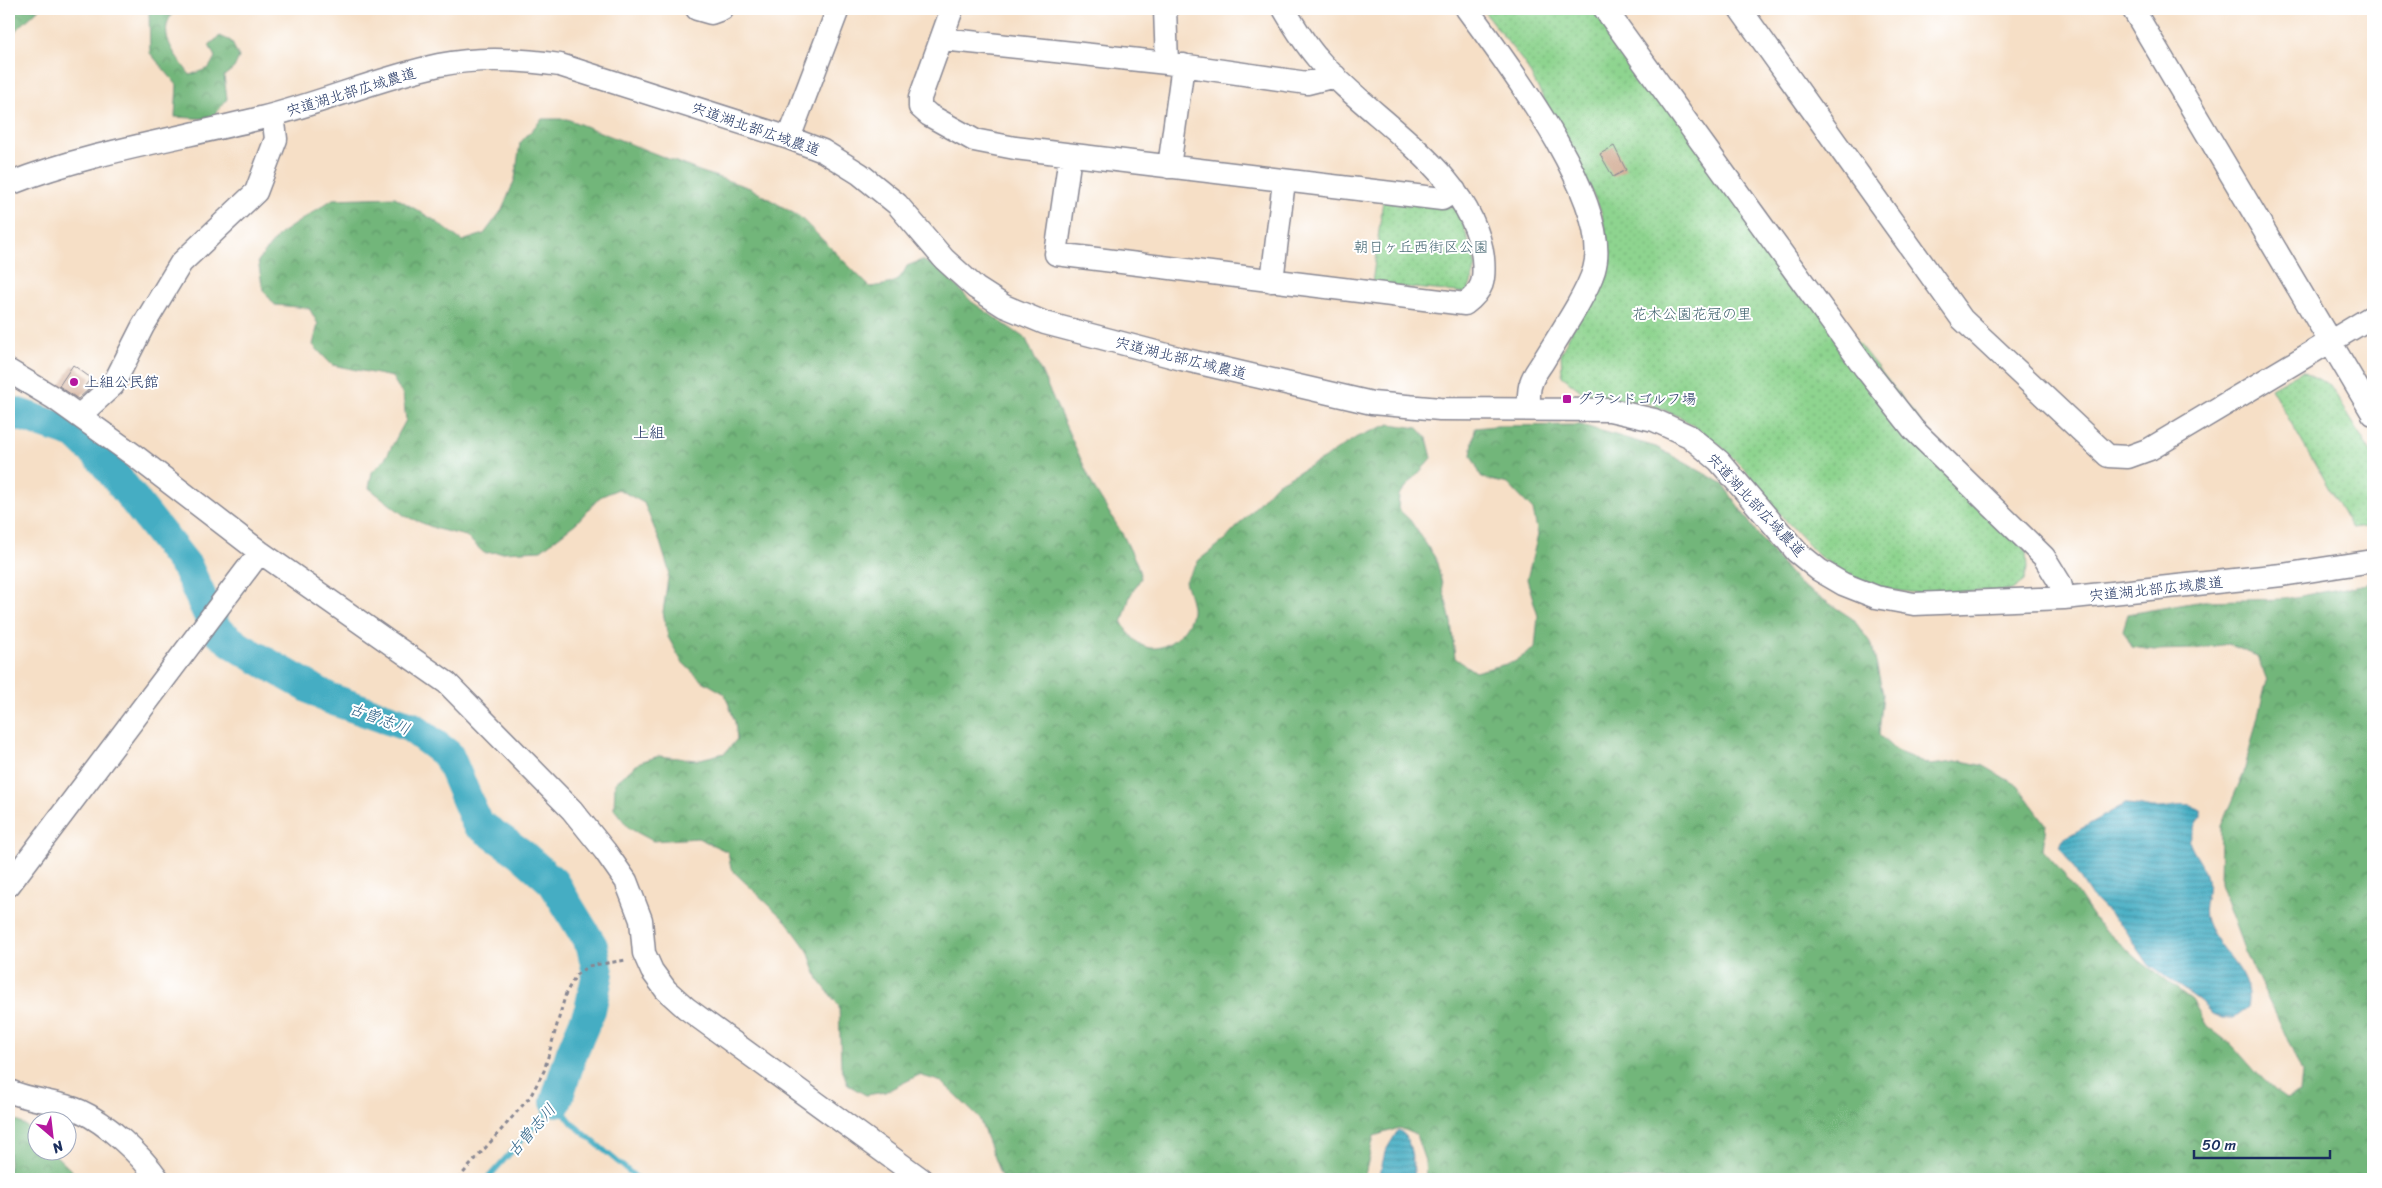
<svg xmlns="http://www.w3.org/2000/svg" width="2382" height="1188" viewBox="0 0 2382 1188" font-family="Sriracha,'Klee One',sans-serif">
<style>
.forest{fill:url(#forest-crowns);stroke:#46726c}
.park{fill:url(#park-dots);stroke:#548276}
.water{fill:url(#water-rules);stroke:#306e90}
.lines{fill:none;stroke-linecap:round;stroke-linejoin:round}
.stream{stroke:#44adc3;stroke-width:5.5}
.river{stroke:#44adc3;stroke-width:32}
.building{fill:#ca9f83}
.minor-casing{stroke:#888792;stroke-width:25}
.path{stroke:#888792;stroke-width:3;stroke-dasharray:4 4;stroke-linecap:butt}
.minor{stroke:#fff;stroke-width:22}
.poi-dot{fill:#b5179e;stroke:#fff;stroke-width:2}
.labels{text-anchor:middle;stroke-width:4;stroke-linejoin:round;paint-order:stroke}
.street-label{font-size:15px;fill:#1b2f5e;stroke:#fff}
.park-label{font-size:15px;fill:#3e616d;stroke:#fff}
.poi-label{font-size:15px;fill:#1b2f5e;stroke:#fff;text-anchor:start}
.neighbourhood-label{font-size:16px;fill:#1b2f5e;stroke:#fff}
.water-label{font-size:16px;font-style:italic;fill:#2b6186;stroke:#fff}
</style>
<defs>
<pattern id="forest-crowns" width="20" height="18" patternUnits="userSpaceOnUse" patternTransform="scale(1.25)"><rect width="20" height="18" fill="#72b67a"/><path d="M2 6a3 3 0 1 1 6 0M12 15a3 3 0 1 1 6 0" fill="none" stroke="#5d9467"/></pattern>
<pattern id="park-dots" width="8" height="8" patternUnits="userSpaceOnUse" patternTransform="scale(1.25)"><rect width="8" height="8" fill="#8ed48f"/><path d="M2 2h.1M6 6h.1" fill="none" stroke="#7ab67e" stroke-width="1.8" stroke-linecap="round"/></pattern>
<pattern id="water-rules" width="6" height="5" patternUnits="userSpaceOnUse" patternTransform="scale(1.25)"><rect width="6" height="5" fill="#44adc3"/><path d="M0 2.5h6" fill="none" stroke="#388da2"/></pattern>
</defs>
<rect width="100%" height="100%" fill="#fff"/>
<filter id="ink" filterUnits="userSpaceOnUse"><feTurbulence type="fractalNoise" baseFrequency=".02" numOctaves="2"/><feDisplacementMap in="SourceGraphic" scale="10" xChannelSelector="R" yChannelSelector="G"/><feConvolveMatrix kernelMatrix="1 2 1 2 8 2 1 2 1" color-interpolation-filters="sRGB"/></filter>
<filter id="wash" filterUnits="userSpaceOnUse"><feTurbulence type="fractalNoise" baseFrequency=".0096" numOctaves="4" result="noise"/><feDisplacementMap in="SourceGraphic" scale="20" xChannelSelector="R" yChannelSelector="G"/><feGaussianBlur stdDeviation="1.12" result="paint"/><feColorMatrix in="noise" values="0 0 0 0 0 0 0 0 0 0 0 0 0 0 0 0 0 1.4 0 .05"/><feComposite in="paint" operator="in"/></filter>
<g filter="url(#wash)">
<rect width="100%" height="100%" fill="#f6dfc6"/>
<!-- forest -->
<path class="forest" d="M9,9H39L9,37Z
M147,9H176C154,32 175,54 190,75L209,68L215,57L209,45L220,36L231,41L239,57L234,68L224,76L227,99L211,119L175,117L177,85L150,53L149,10Z
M542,119H567L699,171L750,188L800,217L870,287C890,284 898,285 907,266L922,260L942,271L972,302L1026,339L1094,488L1123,535L1137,564L1141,578L1130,596L1122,623C1129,633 1137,647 1151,648C1169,650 1190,629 1192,612C1193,603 1187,590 1185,581L1199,560L1225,540L1276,484L1323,459L1357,437L1390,424L1418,428L1427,438L1432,458L1399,495L1398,509L1410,520L1436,559L1451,622L1455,658L1475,672L1514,662L1535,648L1538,616L1527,579L1538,535L1533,510L1508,484L1482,478L1471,455L1475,428L1495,426L1581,425L1656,447L1722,483L1759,536L1798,583L1853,619L1872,645L1883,694L1879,735L1896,751L1931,765L1962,761L1984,766L2018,786L2046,824L2043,850L2061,870L2097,923L2140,961L2192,1000L2207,1026L2233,1046L2262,1079L2276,1092L2286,1099L2300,1092L2302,1073L2281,1025L2244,949L2220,884L2221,826L2244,772L2267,680L2257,656L2228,644L2195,649L2154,650L2132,647L2123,630L2128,614L2203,601L2284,599L2373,583V1179H1426L1425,1161L1416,1135L1399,1128L1374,1136L1364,1179H1002L979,1118L942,1082L919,1075L885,1092L866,1095L848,1085L841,1066L839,1006L818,979L808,951L787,922L731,869L728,852L698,838L653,841L629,828L614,809L615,783L640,762L659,756L696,760L725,753L737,739L735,722L725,694L701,680L682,662L668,637L663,612L669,571L660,542L644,503L618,489L600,497L576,523L541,550L484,553L466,536L437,529L405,516L369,488L372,472L385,459L406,420L403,395L392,377L332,365L313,345L318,324L309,308L275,305L263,290L258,261L280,234L333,199L395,197L434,220L462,241L484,234L502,210L515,179L520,143Z
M9,1116L26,1126L37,1137L38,1150L51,1151L72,1171L84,1179H9Z"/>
<!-- park -->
<path class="park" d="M1482,9H1592L1615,41L2026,552L2027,569L2024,581L2012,590L1917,593L1884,589L1847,575L1819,556L1768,501L1746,471L1718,443L1682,418L1648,403L1586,395L1562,376L1561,353L1605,261L1607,239L1601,211L1572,151L1525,64Z
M1383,200L1458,208L1476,266L1468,293L1372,284Z
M2302,371L2330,385L2373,456V526L2352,529L2271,388Z"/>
<!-- water -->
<path class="water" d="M2125,804C2135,804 2143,807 2153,808C2169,809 2187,800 2201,811V816L2189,841C2193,854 2205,866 2207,879C2210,894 2201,906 2206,921C2217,952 2255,972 2247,1008L2233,1018H2222L2212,1014L2200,1001L2149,965L2124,928L2092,897L2060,847L2063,839Z
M1398,1130C1412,1135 1413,1166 1415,1179H1379L1385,1152Z"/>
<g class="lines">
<!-- stream -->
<path class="stream" d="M487,1179L556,1102L573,1124L638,1179"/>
<!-- river -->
<path class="river" d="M9,411L75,433L101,458L187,567L216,630L240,648L328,698L411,727L448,755L477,823L520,853L553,882L592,946L598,973L590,1010L572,1052L556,1102"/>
</g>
<g id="blocks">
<!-- building -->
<path class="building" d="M1614,146L1626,170L1613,177L1600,154Z
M73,365L91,378L85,386L89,389L78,399L59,386Z"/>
</g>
</g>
<g filter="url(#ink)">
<use href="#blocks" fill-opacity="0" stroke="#888792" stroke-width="1"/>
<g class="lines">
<defs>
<path id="minor" d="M697,9L711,13L722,9
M952,9L920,98V107L929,115L974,140L1015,148L1442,199L1455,191
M1165,9L1167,63
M1467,9C1506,62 1614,203 1594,270C1586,296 1559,335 1544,360C1540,367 1533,375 1531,383C1528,390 1529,401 1529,409
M1605,9L1865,368L1913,429L2044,557L2060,583L2064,598
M1740,9L1962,319L2108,456L2128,457L2150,449L2373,316
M2133,9L2373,414
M942,39L1167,63L1307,83L1335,76
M789,138L838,9
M1070,156L1056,254L1465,304C1483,290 1485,281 1483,258C1473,172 1370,120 1318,59C1305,44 1294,26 1284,9
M1169,167L1183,65
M9,184C90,152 177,139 261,118C321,103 379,78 439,65C479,57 519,59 560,65L789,138L823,151L860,174L897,204L944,259L976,288L1004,306L1045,323L1182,359L1372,403L1440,409L1610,410L1654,420L1689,436L1719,461L1797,552L1819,570L1843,584L1876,597L1914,604L2064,598L2282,575L2373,561
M1272,281L1284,181
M9,371L54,398L135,456L260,552L447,683L572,810L605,851L626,881L641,920L644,953L652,971L666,990L686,1008L921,1179
M79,416L113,385L143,326L181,263L256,192L276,139L273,115
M9,885L260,552
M9,1091C31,1101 57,1101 80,1111C107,1123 141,1155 158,1179"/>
</defs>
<!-- minor casing -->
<use href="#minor" class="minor-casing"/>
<!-- path -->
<path class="path" d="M458,1179L530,1097L544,1071L566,993L576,975L588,966L626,960"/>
<!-- minor -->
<use href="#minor" class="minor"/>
</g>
</g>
<!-- markers -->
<g class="poi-dot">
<circle cx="74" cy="382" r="5"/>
<rect x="1562" y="394" width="10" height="10" rx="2.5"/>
</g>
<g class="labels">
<!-- street labels -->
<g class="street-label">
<text transform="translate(351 92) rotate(-17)" y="5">宍道湖北部広域農道</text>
<text transform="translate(756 129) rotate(19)" y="5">宍道湖北部広域農道</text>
<text transform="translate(1181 358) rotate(14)" y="5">宍道湖北部広域農道</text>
<text transform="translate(1756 505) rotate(47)" y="5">宍道湖北部広域農道</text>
<text transform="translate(2156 589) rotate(-6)" y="5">宍道湖北部広域農道</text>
</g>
<!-- park labels -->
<g class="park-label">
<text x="1421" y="252">朝日ヶ丘西街区公園</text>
<text x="1692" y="319">花木公園花冠の里</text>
</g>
<!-- poi labels -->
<g class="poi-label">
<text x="84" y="387">上組公民館</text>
<text x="1577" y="404">グランドゴルフ場</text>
</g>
<!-- neighbourhood labels -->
<g class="neighbourhood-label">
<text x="649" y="438">上組</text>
</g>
<!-- water labels -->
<g class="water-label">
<text transform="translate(380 718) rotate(21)" y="6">古曽志川</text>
<text transform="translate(531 1130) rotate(-49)" y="6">古曽志川</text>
</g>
</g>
<!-- margin -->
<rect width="2382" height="1188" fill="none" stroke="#fff" stroke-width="30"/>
<!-- north arrow -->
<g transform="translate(52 1136) rotate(152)"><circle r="24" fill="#ffffff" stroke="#a4acbf"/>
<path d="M0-4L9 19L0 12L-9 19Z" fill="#b5179e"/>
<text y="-8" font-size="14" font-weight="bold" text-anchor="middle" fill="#1b2f5e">N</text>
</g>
<!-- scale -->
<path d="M2194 1150v8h136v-8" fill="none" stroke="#1b2f5e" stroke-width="2.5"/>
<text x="2202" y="1150" font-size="15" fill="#1b2f5e" stroke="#ffffff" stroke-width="4" paint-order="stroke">50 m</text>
</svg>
